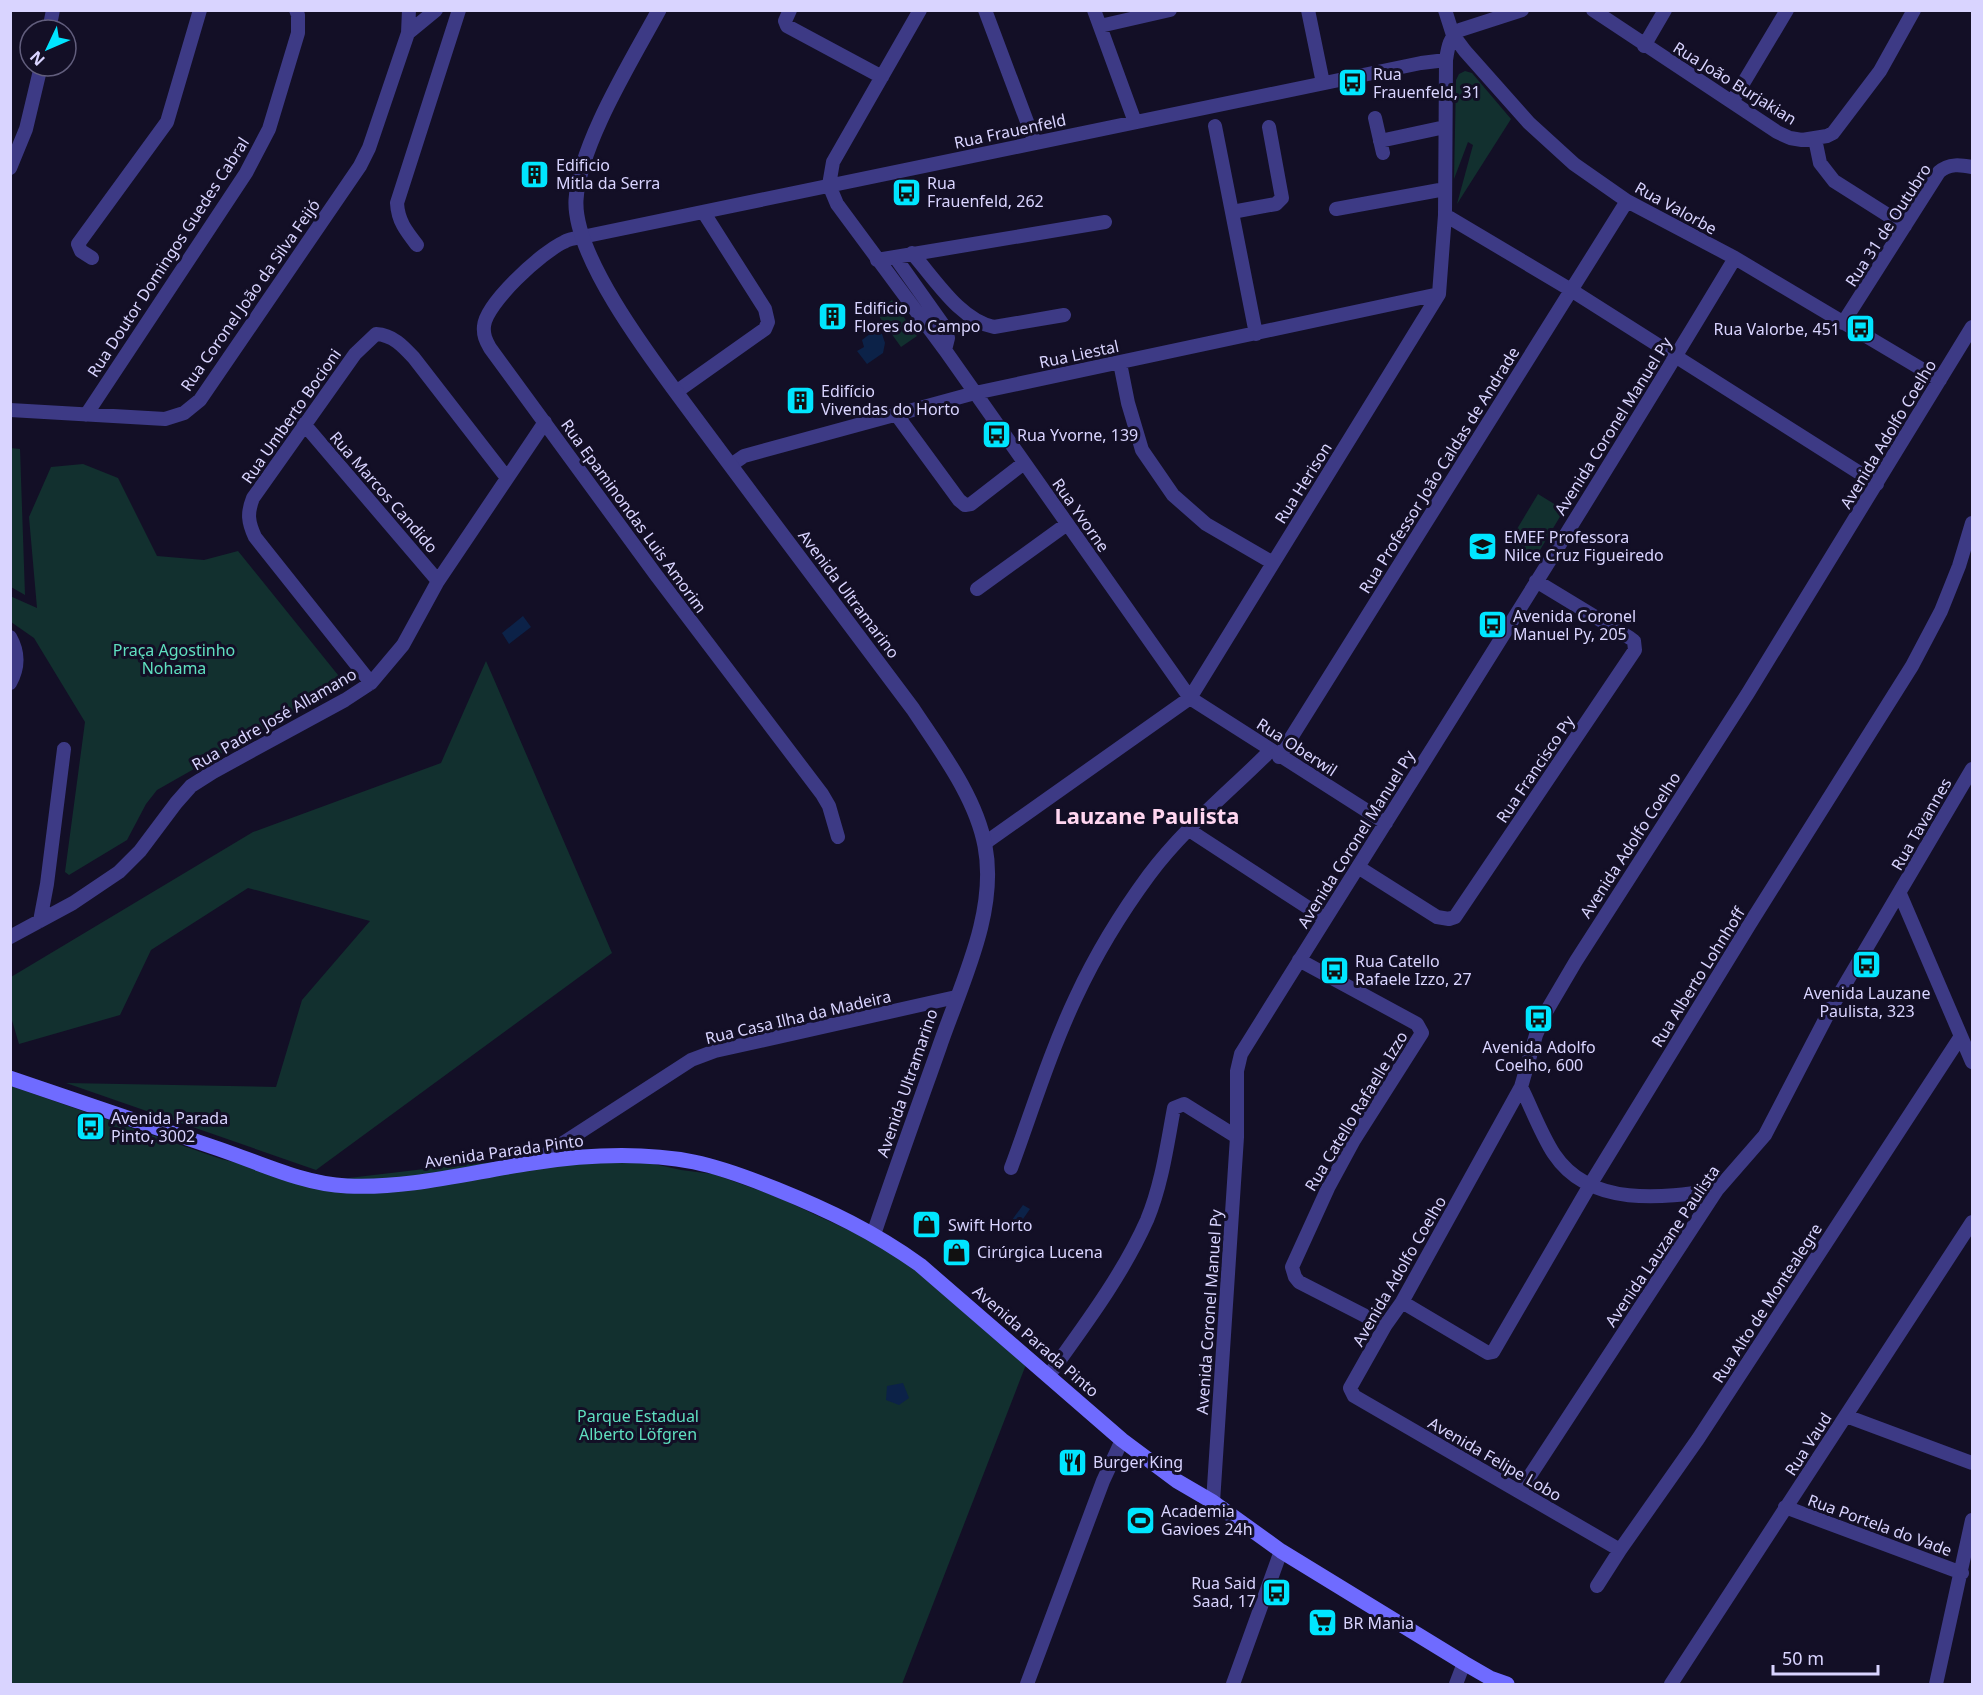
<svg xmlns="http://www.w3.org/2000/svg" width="1983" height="1695" viewBox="0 0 1983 1695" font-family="'Noto Sans',sans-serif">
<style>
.green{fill:#12302f}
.water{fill:#0c2248}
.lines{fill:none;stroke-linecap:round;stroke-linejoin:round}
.minor{stroke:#3d3a85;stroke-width:14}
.tertiary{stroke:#3d3a85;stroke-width:15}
.secondary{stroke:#6f6bff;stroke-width:15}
.labels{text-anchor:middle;stroke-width:6;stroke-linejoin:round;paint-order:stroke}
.poi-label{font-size:16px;fill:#d9d4ff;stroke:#130f26;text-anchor:start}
.street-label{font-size:16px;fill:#d9d4ff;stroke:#130f26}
.park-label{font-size:16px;fill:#5fe0c0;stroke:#130f26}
.district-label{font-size:22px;font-weight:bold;fill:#ffd6f0;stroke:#130f26}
</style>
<rect width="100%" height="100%" fill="#130f26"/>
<!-- green -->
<path class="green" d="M1465,71L1472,73L1511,119L1457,204L1473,145L1468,142L1454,179L1456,80L1459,74Z
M892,300L917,336L901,347L876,312Z
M10,448L20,449L25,595L11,587Z
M83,464L118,478L157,556L204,560L238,551L338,675L335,680L340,686L157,790L146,804L127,840L69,875L65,872L85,722L34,638L11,622L10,596L37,608L29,517L51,467Z
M1538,494L1564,510L1534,560L1508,544Z
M486,661L612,953L316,1170L66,1083L276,1087L302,1000L370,921L248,888L151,950L120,1015L19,1044L11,1017V977L253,832L441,763Z
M11,1086L221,1159L315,1182L475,1163L627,1158L681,1170L713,1174L775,1196L872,1241L912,1267L1027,1362L902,1684H11Z"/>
<!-- water -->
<path class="water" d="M875,330L882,334L885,343L883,353L867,364L857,351L864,347L862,340Z
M523,616L531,627L509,644L502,633Z
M1023,1205L1030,1209L1016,1229L1009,1224Z
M903,1383L909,1398L899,1405L886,1400L887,1386Z"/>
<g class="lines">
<!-- minor -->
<path class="minor" d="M790,10L785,21L787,26L882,77
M920,10L833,162L829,185L837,204L945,350L1190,698L1386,823
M985,10L1035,143
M1094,10L1135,122
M1308,10L1323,83
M1445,10L1453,35L1465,51L1529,123L1574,164L1627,201L1735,258L1940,380
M1593,10L1777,132L1790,138L1802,140L1827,136L1833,133L1880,71L1914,10
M1100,26L1170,10
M49,30L53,10
M408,33L436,10
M1644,46L1665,10
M1732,102L1787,10
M1375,118L1383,153
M1215,126L1256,334
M1815,139L1820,163L1834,181L1905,226
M1380,141L1445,127
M10,168L26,129L41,66
M1336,209L1445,189
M1232,212L1276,204L1282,198L1269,127
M1445,215L1571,290L1877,484
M417,245C406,231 398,221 397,203L459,10
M912,253C935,279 960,320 994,327L1064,315
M895,257L944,326L948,338L945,350
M92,258L81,251L78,244L167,122L200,10
M877,260L1105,222
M1843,323L1939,172C1949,163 1961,165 1972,167
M1120,363L1128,403L1142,450L1173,495L1206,524L1273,563
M676,392L765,329L768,322L765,309L704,213
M10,410L165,419L184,413L200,400L360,166L369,148L408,33L409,10
M896,414L959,500L965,505L971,504L1024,463
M86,415L246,173L269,129L298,33V15L296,10
M304,424L438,581
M731,465L744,456L975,393L1439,294
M977,589L1067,524
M10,637C19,653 19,667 10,683
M371,683L255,537C248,522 247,513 253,498L355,354L376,334C393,335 403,346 414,358L507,478
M1279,757L1627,201
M1189,830L1324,918
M838,837L829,806L822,794L656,575L490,348C486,341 483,335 484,326C486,303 542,252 564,242C569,239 576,238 582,237L1421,63L1446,60
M985,843L1190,698L1439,294L1445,215L1446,60C1448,47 1449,38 1460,30L1522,10
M1358,867L1437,917L1449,919L1455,917L1635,650L1634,641L1630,638L1536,581
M1900,894L1972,1062
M40,921L47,884L64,749
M10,937L73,903L119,872L140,851L176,803L191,786L213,772L345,700L371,683L403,645L438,581L545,422
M1299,960L1417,1024L1422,1033L1354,1140L1328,1188L1292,1267L1295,1277L1299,1282L1385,1326
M1521,1087C1532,1109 1541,1134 1554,1154C1590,1208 1663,1198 1717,1190
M532,1163L691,1060L715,1051L956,997
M1011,1168C1032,1111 1050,1052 1076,997C1096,954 1121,913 1149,875C1183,829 1230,791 1270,751
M1402,1302L1488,1353L1493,1352L1590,1185L1751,922L1912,666L1941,611L1959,566L1972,523
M1049,1375C1084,1326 1122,1276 1147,1220C1162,1184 1167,1145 1174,1108L1184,1104L1237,1137
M1846,1416L1972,1463
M1520,1491L1717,1190L1765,1135L1830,1010L1972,769
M1213,1502L1237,1137V1071L1241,1054C1406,789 1574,526 1735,258
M1785,1507L1962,1573
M1620,1550L1354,1396L1350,1388L1385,1326L1402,1302L1521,1087L1536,1035L1546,1012L1576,961L1748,693L1972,327
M1597,1586L1620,1550L1698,1439L1961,1036
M1027,1684L1103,1481L1122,1440
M1233,1684L1281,1551
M1456,1684L1464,1663
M1671,1684L1972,1222
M1936,1684L1972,1520"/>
<!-- tertiary -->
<path class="tertiary" d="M659,10C632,60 579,145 576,200C573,260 660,370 696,419C721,453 747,487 772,521C819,583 866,646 913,709C940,750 976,797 985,846C998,913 960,986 939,1048C917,1110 895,1171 874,1233"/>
<!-- secondary -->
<path class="secondary" d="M10,1078C80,1102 150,1125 219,1149C260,1163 303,1184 347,1186C410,1189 471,1172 532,1163C584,1155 642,1152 694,1162C723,1168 749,1178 776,1189C828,1210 874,1232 920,1265L1122,1440L1177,1481L1213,1502L1281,1551L1464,1663L1490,1678L1507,1684"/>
</g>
<!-- icons -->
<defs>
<symbol id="bus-square" viewBox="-11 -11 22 22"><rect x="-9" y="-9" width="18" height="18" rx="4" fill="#00e5ff" stroke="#130f26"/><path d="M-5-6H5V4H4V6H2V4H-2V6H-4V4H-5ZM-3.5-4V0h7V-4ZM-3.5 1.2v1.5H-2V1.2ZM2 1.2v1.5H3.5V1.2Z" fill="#111"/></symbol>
<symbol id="building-square" viewBox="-11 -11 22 22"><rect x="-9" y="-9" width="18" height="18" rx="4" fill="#00e5ff" stroke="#130f26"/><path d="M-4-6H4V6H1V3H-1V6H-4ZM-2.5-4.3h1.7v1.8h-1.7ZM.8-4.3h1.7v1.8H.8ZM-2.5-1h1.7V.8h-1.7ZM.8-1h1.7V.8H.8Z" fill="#111"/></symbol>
<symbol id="school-square" viewBox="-11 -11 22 22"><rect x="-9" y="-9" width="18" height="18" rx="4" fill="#00e5ff" stroke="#130f26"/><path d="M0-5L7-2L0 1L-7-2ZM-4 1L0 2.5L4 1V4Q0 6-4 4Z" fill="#111"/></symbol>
<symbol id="shop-square" viewBox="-11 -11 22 22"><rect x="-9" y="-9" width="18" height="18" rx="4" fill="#00e5ff" stroke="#130f26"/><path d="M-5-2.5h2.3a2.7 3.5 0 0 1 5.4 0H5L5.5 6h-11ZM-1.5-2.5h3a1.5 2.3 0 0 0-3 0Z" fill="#111"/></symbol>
<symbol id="restaurant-square" viewBox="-11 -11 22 22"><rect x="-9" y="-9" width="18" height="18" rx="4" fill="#00e5ff" stroke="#130f26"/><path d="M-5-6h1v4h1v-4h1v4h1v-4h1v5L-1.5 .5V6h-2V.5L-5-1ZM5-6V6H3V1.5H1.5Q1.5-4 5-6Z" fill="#111"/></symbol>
<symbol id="stadium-square" viewBox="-11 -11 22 22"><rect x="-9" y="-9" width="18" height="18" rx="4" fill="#00e5ff" stroke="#130f26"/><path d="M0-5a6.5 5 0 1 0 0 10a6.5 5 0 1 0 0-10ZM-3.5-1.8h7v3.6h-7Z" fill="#111"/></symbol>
<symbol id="supermarket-square" viewBox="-11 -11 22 22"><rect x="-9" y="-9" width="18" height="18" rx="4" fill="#00e5ff" stroke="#130f26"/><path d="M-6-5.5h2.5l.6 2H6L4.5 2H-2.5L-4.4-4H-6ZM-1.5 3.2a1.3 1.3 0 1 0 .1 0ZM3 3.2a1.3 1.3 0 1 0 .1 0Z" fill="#111"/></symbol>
</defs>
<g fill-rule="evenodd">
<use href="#bus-square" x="1336" y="66" width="33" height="33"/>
<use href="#building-square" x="518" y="158" width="33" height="33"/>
<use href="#bus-square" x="890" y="176" width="33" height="33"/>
<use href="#building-square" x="816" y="300" width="33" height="33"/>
<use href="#bus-square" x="1844" y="312" width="33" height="33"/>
<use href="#building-square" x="784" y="384" width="33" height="33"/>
<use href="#bus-square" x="980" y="418" width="33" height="33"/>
<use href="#school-square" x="1466" y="530" width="33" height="33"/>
<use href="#bus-square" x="1476" y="608" width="33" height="33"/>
<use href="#bus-square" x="1850" y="948" width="33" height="33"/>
<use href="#bus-square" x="1318" y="954" width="33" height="33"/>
<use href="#bus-square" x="1522" y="1002" width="33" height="33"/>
<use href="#bus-square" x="74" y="1110" width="33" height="33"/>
<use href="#shop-square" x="910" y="1208" width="33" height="33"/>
<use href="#shop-square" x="940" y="1236" width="33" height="33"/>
<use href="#restaurant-square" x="1056" y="1446" width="33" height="33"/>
<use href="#stadium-square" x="1124" y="1504" width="33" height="33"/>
<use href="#bus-square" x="1260" y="1576" width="33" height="33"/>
<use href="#supermarket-square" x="1306" y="1606" width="33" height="33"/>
</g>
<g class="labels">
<!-- poi labels -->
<g class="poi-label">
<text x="1373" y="80">Rua<tspan x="1373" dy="18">Frauenfeld, 31</tspan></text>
<text x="556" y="171">Edificio<tspan x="556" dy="18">Mitla da Serra</tspan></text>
<text x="927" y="189">Rua<tspan x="927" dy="18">Frauenfeld, 262</tspan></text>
<text x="854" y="314">Edificio<tspan x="854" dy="18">Flores do Campo</tspan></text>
<text x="1840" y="335" text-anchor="end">Rua Valorbe, 451</text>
<text x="821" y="397">Edifício<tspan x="821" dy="18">Vivendas do Horto</tspan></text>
<text x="1017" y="441">Rua Yvorne, 139</text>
<text x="1504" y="543">EMEF Professora<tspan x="1504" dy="18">Nilce Cruz Figueiredo</tspan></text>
<text x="1513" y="622">Avenida Coronel<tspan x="1513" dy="18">Manuel Py, 205</tspan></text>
<text x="1355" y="967">Rua Catello<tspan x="1355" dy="18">Rafaele Izzo, 27</tspan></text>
<text x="1867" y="999" text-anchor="middle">Avenida Lauzane<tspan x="1867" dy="18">Paulista, 323</tspan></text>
<text x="1539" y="1053" text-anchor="middle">Avenida Adolfo<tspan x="1539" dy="18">Coelho, 600</tspan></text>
<text x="111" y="1124">Avenida Parada<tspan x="111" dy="18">Pinto, 3002</tspan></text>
<text x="948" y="1231">Swift Horto</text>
<text x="977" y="1258">Cirúrgica Lucena</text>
<text x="1093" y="1468">Burger King</text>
<text x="1161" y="1517">Academia<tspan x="1161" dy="18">Gavioes 24h</tspan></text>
<text x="1256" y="1589" text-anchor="end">Rua Said<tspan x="1256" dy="18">Saad, 17</tspan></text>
<text x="1343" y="1629">BR Mania</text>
</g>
<!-- street labels -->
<g class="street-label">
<text transform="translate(1735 83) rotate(32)" y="6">Rua João Burjakian</text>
<text transform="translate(1010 131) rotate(-12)" y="6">Rua Frauenfeld</text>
<text transform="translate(1676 208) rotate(29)" y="6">Rua Valorbe</text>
<text transform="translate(1888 225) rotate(-57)" y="6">Rua 31 de Outubro</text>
<text transform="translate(168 257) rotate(-57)" y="6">Rua Doutor Domingos Guedes Cabral</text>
<text transform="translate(250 295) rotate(-55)" y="6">Rua Coronel João da Silva Feijó</text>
<text transform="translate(1079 354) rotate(-12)" y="6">Rua Liestal</text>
<text transform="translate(291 416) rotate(-55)" y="6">Rua Umberto Bocioni</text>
<text transform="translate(1613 426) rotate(-58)" y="6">Avenida Coronel Manuel Py</text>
<text transform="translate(1888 434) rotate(-59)" y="6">Avenida Adolfo Coelho</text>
<text transform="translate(1439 470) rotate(-58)" y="6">Rua Professor João Caldas de Andrade</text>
<text transform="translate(1303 483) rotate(-58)" y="6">Rua Herison</text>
<text transform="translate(384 492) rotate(49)" y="6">Rua Marcos Candido</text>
<text transform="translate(1081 515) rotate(55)" y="6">Rua Yvorne</text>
<text transform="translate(634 516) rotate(54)" y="6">Rua Epaminondas Luis Amorim</text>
<text transform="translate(849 594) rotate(53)" y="6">Avenida Ultramarino</text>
<text transform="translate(274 719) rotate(-30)" y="6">Rua Padre José Allamano</text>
<text transform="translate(1297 747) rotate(33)" y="6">Rua Oberwil</text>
<text transform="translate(1535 769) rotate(-56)" y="6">Rua Francisco Py</text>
<text transform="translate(1921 824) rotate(-60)" y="6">Rua Tavannes</text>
<text transform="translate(1356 839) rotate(-58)" y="6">Avenida Coronel Manuel Py</text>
<text transform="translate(1630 845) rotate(-57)" y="6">Avenida Adolfo Coelho</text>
<text transform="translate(1698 977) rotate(-58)" y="6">Rua Alberto Lohnhoff</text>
<text transform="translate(798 1017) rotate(-13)" y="6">Rua Casa Ilha da Madeira</text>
<text transform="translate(907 1083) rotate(-71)" y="6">Avenida Ultramarino</text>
<text transform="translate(1356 1111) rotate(-59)" y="6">Rua Catello Rafaelle Izzo</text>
<text transform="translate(504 1151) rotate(-8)" y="6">Avenida Parada Pinto</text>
<text transform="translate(1662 1246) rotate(-56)" y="6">Avenida Lauzane Paulista</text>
<text transform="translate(1399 1271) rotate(-60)" y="6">Avenida Adolfo Coelho</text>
<text transform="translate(1767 1303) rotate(-57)" y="6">Rua Alto de Montealegre</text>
<text transform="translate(1209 1312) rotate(-86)" y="6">Avenida Coronel Manuel Py</text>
<text transform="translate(1036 1341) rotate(41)" y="6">Avenida Parada Pinto</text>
<text transform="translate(1808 1444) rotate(-57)" y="6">Rua Vaud</text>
<text transform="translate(1495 1459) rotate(30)" y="6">Avenida Felipe Lobo</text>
<text transform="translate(1880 1525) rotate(20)" y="6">Rua Portela do Vade</text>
</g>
<!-- park labels -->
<g class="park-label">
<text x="174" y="656">Praça Agostinho<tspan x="174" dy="18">Nohama</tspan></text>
<text x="638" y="1422">Parque Estadual<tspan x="638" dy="18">Alberto Löfgren</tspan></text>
</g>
<!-- district labels -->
<g class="district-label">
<text x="1147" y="824">Lauzane Paulista</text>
</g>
</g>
<!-- border -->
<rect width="1983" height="1695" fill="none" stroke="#d9d4ff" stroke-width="24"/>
<!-- north arrow -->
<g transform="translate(48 48) rotate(226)"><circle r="28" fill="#130f26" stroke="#625e7d" stroke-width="1.5"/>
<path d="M0-4.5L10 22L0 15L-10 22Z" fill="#00e5ff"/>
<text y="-9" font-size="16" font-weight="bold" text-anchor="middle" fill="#d9d4ff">N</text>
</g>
<!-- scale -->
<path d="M1773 1665v9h105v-9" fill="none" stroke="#d9d4ff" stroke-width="3"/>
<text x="1782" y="1665" font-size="18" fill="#d9d4ff" stroke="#130f26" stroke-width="4.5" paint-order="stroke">50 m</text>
</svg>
